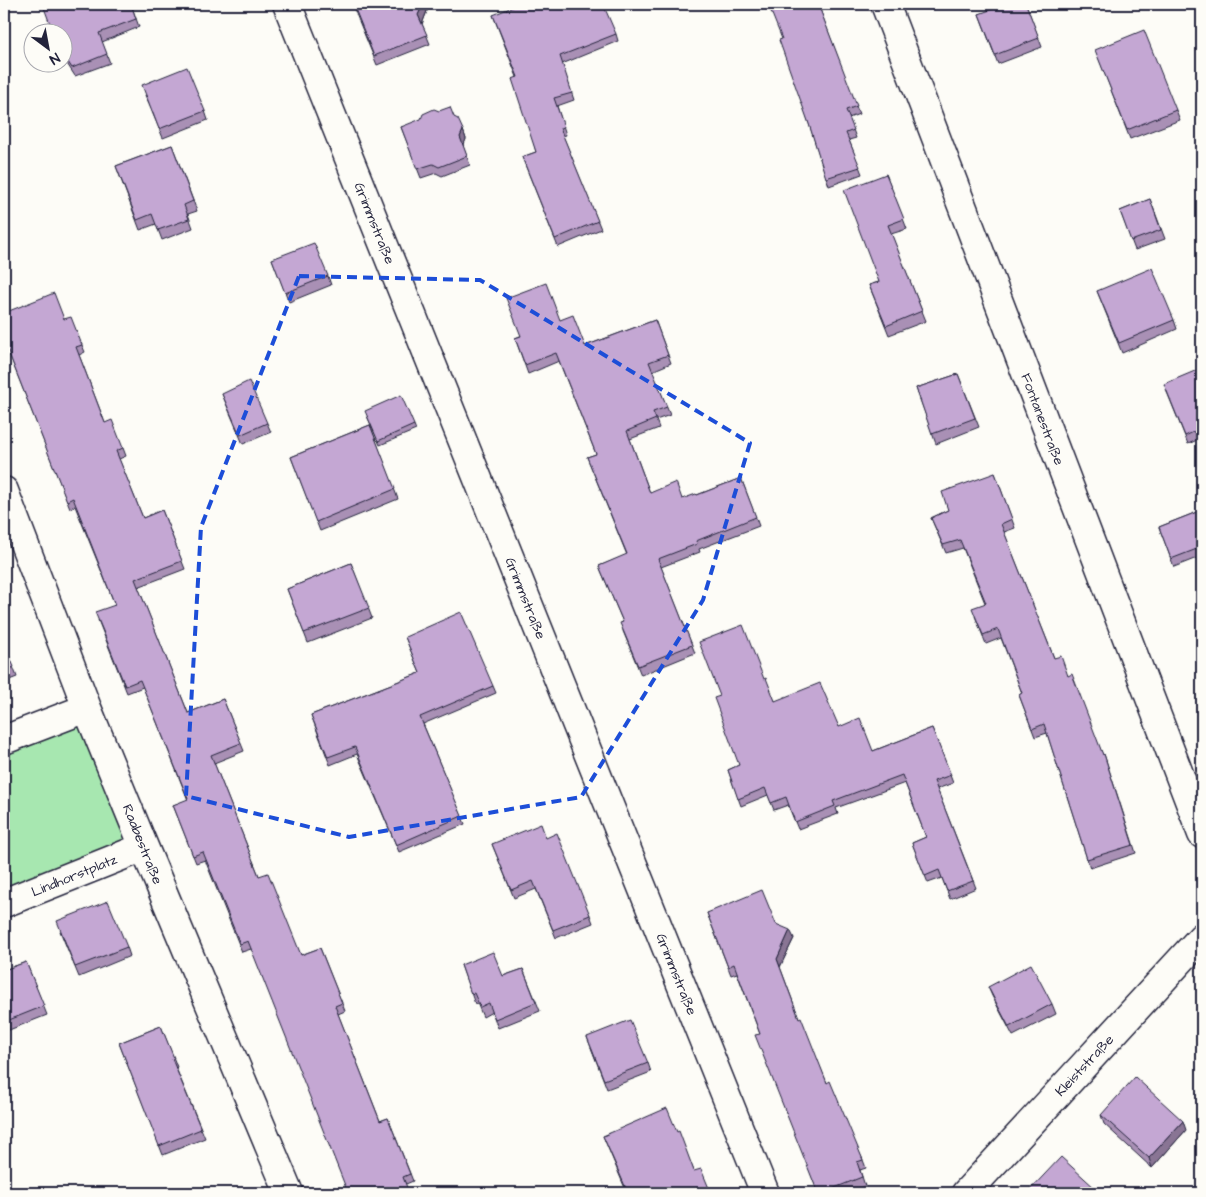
<svg xmlns="http://www.w3.org/2000/svg" width="1206" height="1197" viewBox="0 0 1206 1197" font-family="'Architects Daughter',sans-serif">
<style>
.green{fill:#a7e7b0;stroke:#648476}
.lines{fill:none;stroke-linecap:round;stroke-linejoin:round}
.minor-casing{stroke:#22223b;stroke-width:31}
.minor{stroke:#fdfcf7;stroke-width:28}
.wall{fill:#a990b5;stroke:#22223b}
.shaded-wall{fill:#897594;stroke:#22223b}
.building{fill:#c4a7d3;stroke:#22223b}
.marked{fill:none;stroke:#1d4ed8;stroke-width:4;stroke-dasharray:10 6;stroke-linejoin:round}
.labels{text-anchor:middle;stroke-width:4.5;stroke-linejoin:round;paint-order:stroke}
.street-label{font-size:14px;fill:#22223b;stroke:#fdfcf7}
</style>
<rect width="100%" height="100%" fill="#fdfcf7"/>
<filter id="ink" filterUnits="userSpaceOnUse"><feTurbulence type="fractalNoise" baseFrequency=".02" numOctaves="2"/><feDisplacementMap in="SourceGraphic" scale="10" xChannelSelector="R" yChannelSelector="G"/><feConvolveMatrix kernelMatrix="1 2 1 2 8 2 1 2 1" color-interpolation-filters="sRGB"/></filter>
<g filter="url(#ink)">
<!-- green -->
<path class="green" d="M84,714L139,846L4,899V744Z"/>
<g class="lines">
<defs>
<path id="minor" d="M287,4L765,1193
M885,4L1202,834
M4,491L87,708L144,847L289,1193
M4,740L87,708
M4,903L144,847
M966,1193L1202,937"/>
</defs>
<!-- minor casing -->
<use href="#minor" class="minor-casing"/>
<!-- minor -->
<use href="#minor" class="minor"/>
</g>
<!-- wall -->
<path class="wall" d="M131,4L139,27L102,42L110,63L75,76L62,56V32Z
M352,4L427,11L422,24L430,44L377,65Z
M818,4L859,114L849,118L856,138L849,140L862,174L829,186L782,39Z
M1026,4L1042,47L998,64L979,14Z
M493,15L616,34L618,41L562,64L574,100L557,106L566,135L563,136L601,229L558,247L522,157L536,152L517,77Z
M1099,59L1176,110L1180,120L1130,139Z
M145,95L205,111L208,120L163,138Z
M454,117L463,130L466,139L463,146L470,165L442,176L436,173L421,178L401,127Z
M172,145L197,211L188,214L193,228L162,240L156,224L140,230L116,166Z
M886,174L907,229L891,234L926,321L889,335L869,285L879,282Z
M1150,199L1165,239L1135,250L1120,211Z
M272,259L328,276L331,285L289,302Z
M1097,291L1174,320L1177,329L1122,353Z
M64,319L82,345L85,352L79,355L105,423L123,448L126,456L119,459L143,518L162,510L185,569L138,587L188,713L223,699L244,751L214,763L259,876L301,955L320,948L345,1011L338,1014L380,1121L388,1118L413,1181L406,1184L251,949L242,952L205,860L196,863L173,805L188,800L143,687L127,693L98,620L115,605L75,506L70,508L4,341Z
M560,320L585,346L655,320L671,363L652,371L670,415L656,420L659,428L630,439L650,493L682,499L697,495L741,478L759,526L699,549L700,552L661,567L695,653L641,675L623,631V622L599,566L627,555L587,457L596,454L559,361L528,374L515,338Z
M1202,368V438L1188,444L1167,392Z
M958,374L979,427L936,444L916,388Z
M222,394L267,423L271,432L243,444Z
M367,416L414,425L416,430L380,445Z
M370,425L398,499L320,531L291,457Z
M995,473L1015,528L1004,532L1054,658L1068,676L1103,755L1104,754L1136,853L1090,868L1047,733L1035,737L1019,695L1022,693L1001,638L986,644L975,616L985,603L963,548L946,553L931,518L948,510Z
M1202,510V556L1174,567L1159,527Z
M351,563L372,618L308,643L287,589Z
M405,637L493,686L496,693L423,724L465,824L399,852L357,754L330,765L311,715L420,673Z
M4,643L17,677L4,682Z
M764,679L775,701L839,727L873,751L932,728L953,783L937,789L976,888L950,899L942,878L928,883L912,843L926,837L905,783L836,808L838,814L798,829L788,805L774,810L768,795L741,806L728,770L739,765Z
M546,838L590,915L593,923L556,938L536,889L514,898L492,844Z
M707,913L776,924L794,938L780,967L799,1018L827,1083L863,1160L866,1168L860,1170L865,1186L846,1193H818L760,1034L737,973L731,975Z
M60,931L127,947L130,956L79,977Z
M26,962L47,1015L4,1032V970Z
M461,965L503,976L523,969L540,1011L498,1028L492,1012L483,1017L477,1003L475,1004Z
M988,987L1052,1004L1056,1014L1013,1036L992,996Z
M161,1026L177,1067L176,1068L205,1138L163,1155L119,1043Z
M587,1037L648,1063L651,1072L607,1089Z
M1101,1115L1186,1130L1152,1168L1104,1124Z
M677,1132L694,1171L711,1193H627L603,1136Z"/>
<!-- shaded-wall -->
<path class="shaded-wall" d="M423,4H424L427,11L422,24L418,15Z
M463,130L466,139L463,147L460,137Z
M790,930L794,938L780,967L777,959Z
M1183,1121L1186,1130L1152,1168L1149,1158Z
M1096,1189L1097,1193H1092Z"/>
<!-- building -->
<path class="building" d="M46,4H131L136,19L99,33L107,54L72,68L62,53V32H53L43,5Z
M353,4H423L418,15L427,35L374,56Z
M520,4H603L616,34L560,56L572,93L554,98L564,127L560,128L598,221L555,239L522,157L536,152L512,79L518,77L493,15Z
M768,4H818L857,106L846,110L854,130L846,133L860,167L826,178L809,124L779,40L782,39Z
M1006,4H1026L1039,38L995,55L979,14Z
M1144,30L1176,110L1127,130L1095,50Z
M187,67L205,111L159,129L142,85Z
M450,107L454,117L458,119L463,130L460,137L467,156L439,167L433,164L417,169L401,127L421,119L423,114L434,109L439,111Z
M172,145L193,201L184,205L189,219L158,230L152,214L137,220L116,166Z
M886,174L904,219L888,225L922,311L886,326L869,285L879,282L844,190Z
M1150,199L1161,230L1131,241L1120,211Z
M314,243L328,276L285,293L272,259Z
M1152,268L1174,320L1119,343L1097,291Z
M546,283L560,320L573,315L585,346L655,320L668,355L649,362L667,407L653,412L656,419L627,431L650,493L676,482L682,499L696,494L697,495L741,478L756,517L696,541L697,544L658,559L692,645L638,666L620,623L623,622L599,566L627,554L587,457L596,454L556,353L525,365L515,338L521,336L506,298Z
M54,293L64,319L71,317L82,345L76,347L105,423L112,420L123,448L116,451L143,518L162,510L182,561L135,579L188,713L223,699L241,743L211,755L259,876L268,873L301,955L320,948L342,1003L335,1006L380,1121L388,1118L410,1174L403,1177L409,1193H348L248,941L240,944L203,852L193,856L173,805L188,799L140,680L125,686L105,636L95,612L115,605L73,498L67,501L4,341V313Z
M1202,368V428L1185,436L1164,384Z
M958,374L975,418L932,434L916,388Z
M249,381L267,423L240,435L222,394Z
M401,395L414,425L378,441L365,411Z
M370,425L395,489L316,522L291,457Z
M995,473L1012,519L1001,524L1054,658L1061,656L1068,676L1072,674L1103,755L1104,754L1133,845L1087,859L1044,724L1032,729L1019,695L1022,693L998,629L983,635L972,608L986,603L960,540L943,545L931,518L948,510L942,492Z
M1202,510V547L1171,559L1159,527Z
M351,563L369,608L304,633L287,589Z
M461,612L493,686L420,717L462,816L396,845L355,747L328,757L311,715L420,673L405,637Z
M743,625L764,679L766,678L775,701L820,683L839,727L860,718L873,751L932,728L951,775L934,781L973,881L947,891L939,870L925,876L912,843L926,837L902,775L833,801L835,806L795,822L786,797L771,803L765,788L738,799L728,770L739,765L714,698L720,696L699,642Z
M4,643L14,667L4,672Z
M541,824L546,838L557,833L590,915L553,930L533,881L511,890L492,844Z
M762,890L776,924L790,930L777,959L799,1018L801,1017L827,1083L830,1081L863,1160L857,1162L862,1177L822,1193H818L755,1035L760,1034L734,964L728,967L707,913Z
M108,901L127,947L75,967L57,921Z
M493,952L503,976L523,969L536,1002L495,1019L489,1003L480,1007L474,993L471,994L461,965Z
M26,962L44,1006L4,1022V970Z
M1031,964L1052,1004L1009,1027L988,987Z
M630,1020L648,1063L604,1080L587,1037Z
M161,1026L174,1058L172,1059L201,1129L159,1146L119,1043Z
M1135,1077L1183,1121L1149,1158L1101,1115Z
M667,1108L677,1132L679,1131L694,1171L701,1169L711,1193H628L603,1136Z
M1061,1157L1096,1189L1092,1193H1027Z"/>
</g>
<!-- marked area -->
<path class="marked" d="M299,276L480,280L750,443L703,600L581,797L349,837L186,796L201,527Z"/>
<g class="labels">
<!-- street labels -->
<g class="street-label">
<text transform="translate(375 223) rotate(68)" y="5">Grimmstraße</text>
<text transform="translate(1043 419) rotate(69)" y="5">Fontanestraße</text>
<text transform="translate(526 598) rotate(68)" y="5">Grimmstraße</text>
<text transform="translate(143 844) rotate(68)" y="5">Raabestraße</text>
<text transform="translate(74 875) rotate(-22)" y="5">Lindhorstplatz</text>
<text transform="translate(677 974) rotate(68)" y="5">Grimmstraße</text>
<text transform="translate(1084 1065) rotate(-47)" y="5">Kleiststraße</text>
</g>
</g>
<!-- margin -->
<rect width="1206" height="1197" fill="none" stroke="#fdfcf7" stroke-width="20"/>
<rect x="10" y="10" width="1186" height="1177" fill="none" stroke="#22223b" stroke-width="2" filter="url(#ink)"/>
<!-- north arrow -->
<g transform="translate(48 48) rotate(148)"><circle r="24" fill="#fdfcf7" stroke="#a5a5ac"/>
<path d="M0-4L9 19L0 12L-9 19Z" fill="#22223b"/>
<text y="-8" font-size="14" font-weight="bold" text-anchor="middle" fill="#22223b">N</text>
</g>
</svg>
